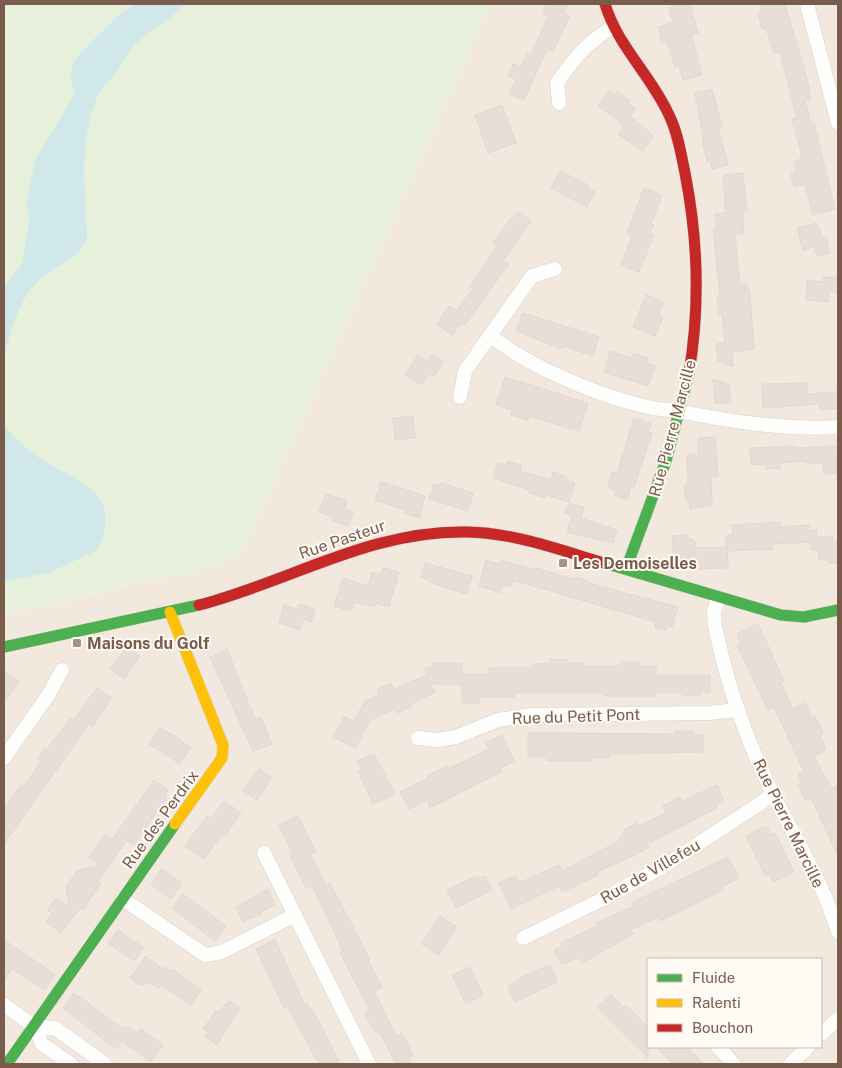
<svg xmlns="http://www.w3.org/2000/svg" width="842" height="1068" viewBox="0 0 842 1068" font-family="'Public Sans',sans-serif">
<style>
.residential{fill:#f2e8de;fill-rule:evenodd}
.green{fill:#e7f0db}
.water{fill:#d0e8ea}
.building{fill:#e6ded7;stroke:#e2d8d2}
.lines{fill:none;stroke-linecap:round;stroke-linejoin:round}
.street-casing{stroke:#d7d1cb;stroke-width:15}
.fast-casing{stroke:#d9d2cb;stroke-width:12}
.slow-casing{stroke:#d9d2cb;stroke-width:12}
.jam-casing{stroke:#d9d2cb;stroke-width:12}
.street{stroke:#fefefd;stroke-width:14}
.fast{stroke:#4caf50;stroke-width:11}
.slow{stroke:#ffc107;stroke-width:11}
.jam{stroke:#c62828;stroke-width:11}
.poi-dot{fill:#a69286;stroke:#fffaf3;stroke-width:2}
.labels{text-anchor:middle;stroke-width:4;stroke-linejoin:round;paint-order:stroke}
.street-label{font-size:16px;fill:#7a5c4d;stroke:#fffaf3}
.poi-label{font-size:16px;font-weight:bold;fill:#7a5c4d;stroke:#fffaf3;text-anchor:start}
</style>
<rect width="100%" height="100%" fill="#f9f5f0"/>
<!-- residential -->
<path class="residential" d="M490,4H838V1064H4V613L50,605L240,555ZM648,959H821V1047H648Z"/>
<!-- green -->
<path class="green" d="M4,4H490L240,555L191,573L126,584L50,605L4,613Z"/>
<!-- water -->
<path class="water" d="M134,4H185C171,20 150,29 135,44C127,53 123,64 116,73C112,79 105,84 101,90C78,130 85,192 87,236C81,261 50,267 34,285C17,305 11,332 4,356V288L22,263L24,253L29,220L26,203L36,158L75,94C72,85 69,73 73,64C77,54 124,9 134,4Z
M4,425C15,440 29,451 44,461C60,472 97,486 103,505C108,518 104,538 97,550L51,572L4,582Z"/>
<!-- building -->
<path class="building" d="M547,4H568L564,13L570,16L553,51L547,49L524,100L509,94L516,79L508,76L513,64L521,67L527,53L531,55L548,16L543,14Z
M672,4H690L698,33L691,35L702,75L683,80L679,66L675,67L667,41L662,43L658,27L673,22L669,8L673,7Z
M760,4H785L810,89L808,90L811,99L805,101L811,124H814L835,209L813,215L805,184L794,187L791,174L797,173L794,163L802,157L792,119L797,118L780,52L774,53L766,28L762,29L758,14L762,13Z
M712,89L722,126L718,127L728,165L712,169L710,160L707,161L702,142L704,141L695,93Z
M609,91L615,95L617,91L630,101L628,104L635,108L631,116L653,136L643,151L618,134L624,125L598,106Z
M502,105L516,143L488,153L475,115Z
M560,171L588,185L587,188L595,192L587,207L551,188Z
M743,173L747,211H742L744,233L735,234L740,285L747,284L750,294L754,349L732,352L733,367L718,361L716,344L725,343L722,314H719L717,296H720L713,229H717L715,214L726,213L723,175Z
M644,188L662,195L651,224L654,225L650,233L654,235L639,272L621,265L632,236L627,233Z
M518,212L531,221L503,261L509,264L464,326L461,323L452,335L436,324L449,306L457,311L473,288L470,286L497,246L493,243L511,218L513,219Z
M817,223L822,238L826,237L830,253L817,256L814,247L803,250L797,228Z
M823,277L838,278V292H829L828,302L806,300L807,280L825,282Z
M646,295L664,302L658,315L663,317L655,336L633,327Z
M523,313L599,337L593,356L563,346L562,349L516,331Z
M610,351L632,358L634,353L648,358L646,363L655,366L648,386L604,372Z
M432,354L444,362L434,376L430,373L421,385L405,374L418,355L427,361Z
M505,377L588,403L579,431L529,416L528,420L511,415L512,410L496,405Z
M713,379L729,385L731,402L715,404Z
M807,383V394L838,392V408L820,410L819,404L763,408L762,384Z
M413,416L415,438L395,440L393,418Z
M634,418L651,424L648,432L652,433L634,487L631,486L627,500L614,495L616,490L608,487L612,472L617,474Z
M715,437L718,476H711L712,505L690,509L689,500H686L684,486H688L687,455L698,454V438Z
M794,446V448L838,446L836,473L824,474L823,463L807,464V461L780,463V468L766,469V464L751,465L750,448Z
M507,461L521,465L520,471L551,480L553,472L567,477L566,480L575,483L569,502L546,495L545,498L529,493L530,490L493,478L498,463L506,465Z
M381,482L425,496L419,518L404,513L405,510L375,500Z
M441,483L473,493L468,511L429,499L434,484L440,486Z
M326,494L347,501L344,509L353,512L348,526L332,521L334,517L319,512Z
M569,503L584,507L581,518L617,530L613,543L567,532L572,515L565,513Z
M780,522V527L810,525V530H817V537H833V542H838V563H828L827,560H819L818,549L811,550V542L772,544L773,549L727,551L726,536L733,535L732,525Z
M688,535V539H693V542H696V548L727,547L728,568L697,569V562L690,563L689,559H674L672,536Z
M486,560L500,564L501,560L535,570L536,568L574,579L575,577L588,581V583L678,607L672,627L667,625L666,630L655,628L656,622L513,580L511,587L502,585L500,593L479,586Z
M425,563L472,576L467,594L429,582V580L421,577Z
M383,568L399,572L389,607L376,603L375,607L354,602L351,611L334,606L343,578L368,586L372,572L381,575Z
M299,604L315,609L311,622L303,619L300,630L279,623L284,605L297,609Z
M758,624L784,681L781,683L793,709L805,703L812,718L815,716L823,733L820,735L826,750L814,756L831,788L838,785V856L811,798L805,800L798,785L802,783L798,774L804,772L774,707L768,710L737,645L741,643L737,634Z
M127,647L140,656L124,679L110,669Z
M227,649L249,705L256,719L261,717L272,744L253,751L210,657Z
M550,659L568,660V663H585V666H621V662H639V666H656V675H710V692H701V695H682V692H656V696H604V693H514V697H479V703H462V684H431L435,692L411,704L412,707L397,713L395,709L370,720L355,748L334,737L344,717L354,721L365,701L380,695L377,689L391,683L394,689L427,675L425,669L433,666L431,663H462V674H488V668H533V664L550,663Z
M4,671L19,682L4,703Z
M97,688L112,698L92,727L89,724L4,844V808L21,785L23,787L42,760L38,758L45,748L47,749L71,718L74,720Z
M160,727L170,734L171,733L191,748L180,764L149,744Z
M675,731H694V735H703V752L609,754V758H591V761H547V757H528V733L675,734Z
M502,735L514,761L499,769L501,772L430,808L427,800L409,809L400,792L428,778L427,776L437,771L446,766L448,769L489,749L486,743Z
M374,754L395,794L373,804L358,771L361,770L357,761Z
M259,769L272,778L257,800L243,790Z
M154,780L168,790L165,795L167,797L134,845L127,840L98,881L101,883L83,910L80,908L61,933L46,922L52,914L47,910L56,898L69,907L66,886L77,871L101,865L89,857L105,835L112,840Z
M717,785L724,801L716,805L717,808L647,844L649,847L635,855L597,872L598,875L562,892L559,886L511,909L499,883L515,876L519,883L559,865L562,871L619,841L625,829L637,823L639,826L666,813L663,806L680,797L682,801Z
M224,801L241,813L225,836L222,834L204,859L185,846L207,816L211,819Z
M298,816L316,852L311,855L326,885L330,883L370,960L368,961L382,987L374,991L396,1036L402,1033L413,1055L409,1057L412,1064H396L382,1036L379,1032L375,1033L365,1013L370,1011L340,952L343,951L332,927L312,885L306,888L290,855L293,854L279,825Z
M766,826L771,835L775,833L794,872L773,882L769,875L765,876L746,836Z
M728,857L739,878L722,887L723,890L660,921L658,917L631,930L633,934L582,963L579,957L562,965L554,950L563,946L561,943L597,926L596,923L633,907L631,903Z
M162,869L182,883L171,899L151,884Z
M476,876L477,879L485,876L492,890L456,908L447,890Z
M268,889L275,904L261,912L262,914L243,921L236,907Z
M183,894L226,926L215,941L172,908Z
M440,916L457,927L439,955L422,944Z
M118,930L144,948L134,961L108,943Z
M275,939L304,1004L307,1003L311,1011L313,1010L340,1064H319L287,1006L284,1008L256,949Z
M4,940L55,974L45,990L12,969L4,980Z
M146,956L163,969L164,967L171,972L172,969L201,990L191,1005L161,985L159,988L150,983L140,985L130,978Z
M550,965L557,982L515,1002L508,986L522,978V977Z
M470,967L483,995L466,1004L452,975Z
M74,993L123,1029L126,1026L137,1033L141,1029L163,1045L151,1062L122,1041L116,1049L63,1008Z
M611,994L624,1008L626,1005L648,1027V1058L597,1007Z
M229,1001L240,1008L217,1045L205,1036L208,1032L203,1029L216,1010L218,1012Z
M656,1047H687L704,1064H673Z"/>
<g class="lines">
<defs>
<path id="street" d="M807,4L838,123
M559,103L557,83C575,57 585,45 612,27
M490,335C528,367 604,398 653,408C663,410 673,410 683,412C734,422 785,430 838,427
M460,397L465,371L532,276L555,269
M718,598L714,612L715,626C727,686 748,744 775,798C797,842 824,885 838,932
M418,738L437,740L456,737L498,720L531,715L709,713L737,710
M4,758L49,694L62,670
M264,853L369,1064
M123,899L205,955L222,952L295,915
M523,938L603,899L664,866L773,795
M4,1005L34,1026L55,1028L105,1064
M34,1026L42,1044L71,1064
M821,1034L838,1019
M718,1047L734,1064
M790,1064L808,1047"/>
<path id="fast" d="M604,563L781,615L804,617L838,610
M626,569L666,461L689,373
M4,647L199,605
M7,1064L175,824"/>
<path id="slow" d="M170,612L223,745L222,758L175,824"/>
<path id="jam" d="M605,4C618,47 651,75 669,115C678,133 681,154 685,173C698,239 700,307 689,373
M199,605C289,582 372,529 468,532C515,533 560,550 604,563"/>
</defs>
<!-- street casing -->
<use href="#street" class="street-casing"/>
<!-- fast casing -->
<use href="#fast" class="fast-casing"/>
<!-- slow casing -->
<use href="#slow" class="slow-casing"/>
<!-- jam casing -->
<use href="#jam" class="jam-casing"/>
<!-- street -->
<use href="#street" class="street"/>
<!-- fast -->
<use href="#fast" class="fast"/>
<!-- slow -->
<use href="#slow" class="slow"/>
<!-- jam -->
<use href="#jam" class="jam"/>
</g>
<!-- markers -->
<g class="poi-dot">
<rect x="558" y="558" width="10" height="10" rx="2.5"/>
<rect x="72" y="638" width="10" height="10" rx="2.5"/>
</g>
<g class="labels">
<!-- street labels -->
<g class="street-label">
<text transform="translate(672 428) rotate(-75)" y="6">Rue Pierre Marcille</text>
<text transform="translate(342 539) rotate(-19)" y="6">Rue Pasteur</text>
<text transform="translate(576 716) rotate(-2)" y="6">Rue du Petit Pont</text>
<text transform="translate(160 819) rotate(-54)" y="6">Rue des Perdrix</text>
<text transform="translate(789 823) rotate(64)" y="6">Rue Pierre Marcille</text>
<text transform="translate(650 871) rotate(-30)" y="6">Rue de Villefeu</text>
</g>
<!-- poi labels -->
<g class="poi-label">
<text x="573" y="569">Les Demoiselles</text>
<text x="87" y="649">Maisons du Golf</text>
</g>
</g>
<!-- border -->
<rect width="842" height="1068" fill="none" stroke="#7a5c4d" stroke-width="10"/>
<!-- legend -->
<rect x="647" y="958" width="175" height="90" fill="#fffaf3" stroke="#cabbb1"/>
<rect x="657" y="974" width="25" height="8" fill="#4caf50" stroke="#cabbb1"/>
<text x="692" y="983" font-size="15" fill="#7a5c4d">Fluide</text>
<rect x="657" y="999" width="25" height="8" fill="#ffc107" stroke="#cabbb1"/>
<text x="692" y="1008" font-size="15" fill="#7a5c4d">Ralenti</text>
<rect x="657" y="1024" width="25" height="8" fill="#c62828" stroke="#cabbb1"/>
<text x="692" y="1033" font-size="15" fill="#7a5c4d">Bouchon</text>
</svg>
